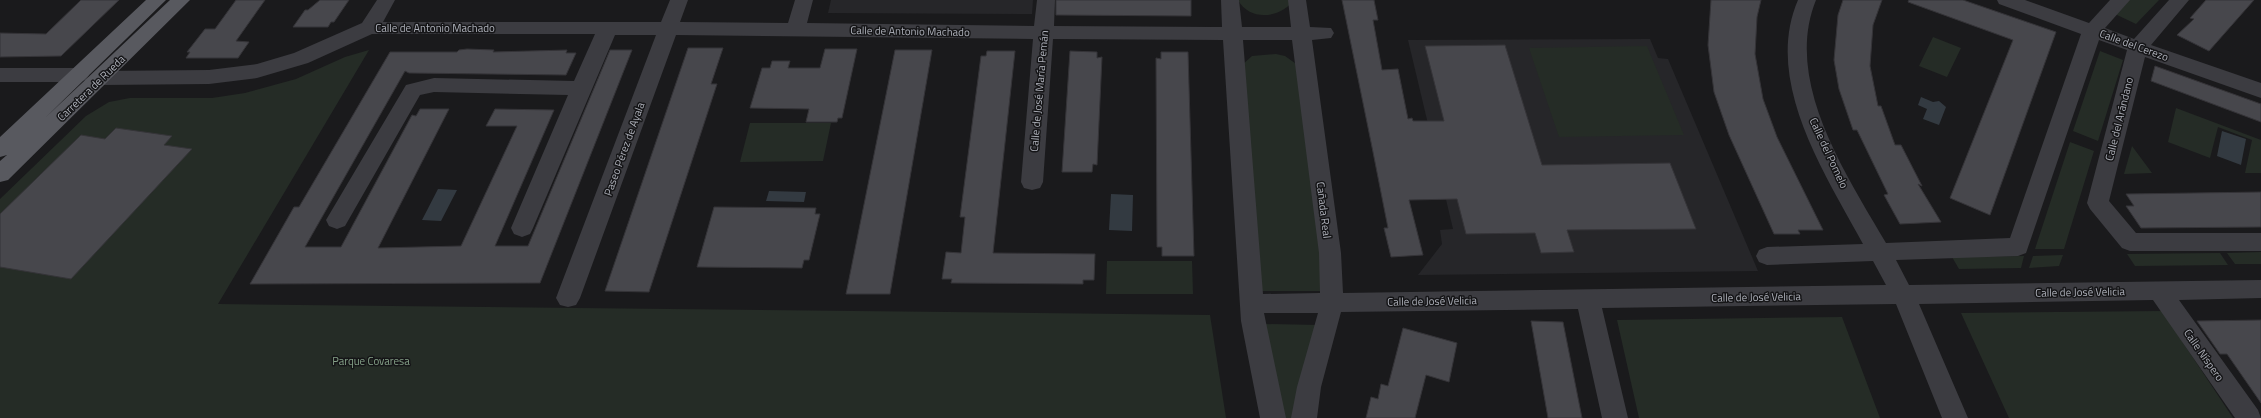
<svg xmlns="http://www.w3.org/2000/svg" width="2261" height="418" viewBox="0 0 2261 418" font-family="'Titillium Web',sans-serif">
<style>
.built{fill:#262629}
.green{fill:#252c26}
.water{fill:#333a41}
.building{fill:#47474c;stroke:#353438}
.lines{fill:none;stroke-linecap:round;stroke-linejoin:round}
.minor{fill:#3c3c41;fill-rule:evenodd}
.major{fill:#58595f;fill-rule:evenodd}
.labels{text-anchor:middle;stroke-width:3;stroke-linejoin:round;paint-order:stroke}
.street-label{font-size:11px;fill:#aeb1ba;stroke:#151517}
.park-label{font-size:11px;fill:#87a38a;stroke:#151517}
</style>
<rect width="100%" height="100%" fill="#1a1a1c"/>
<!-- built -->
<path class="built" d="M831,0H1033L1032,14L828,13Z
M1650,39L1658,58L1668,59L1758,271L1418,275L1442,244L1440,230L1453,229L1408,40Z"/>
<!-- green -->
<path class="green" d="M1238,0H1294C1281,18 1250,22 1238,0Z
M2129,0H2159L2136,24L2115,14Z
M1933,37L1961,48L1947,77L1919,66Z
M1647,46L1684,135L1559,137L1529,48Z
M369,50L218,304L1210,315L1226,418H0V199L86,116L109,102L130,98H212L245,93L296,79L345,57Z
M2100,51L2123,60L2098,141L2073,131Z
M1276,54L1285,56L1299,66L1327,291H1260L1241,66L1252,56Z
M2176,108L2261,140V173H2245L2252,140L2218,127L2210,158L2168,142Z
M750,123H831L823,161L740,162Z
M2070,142L2094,151L2064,249H2035Z
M2132,146L2152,173L2124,174Z
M2261,252V264H2235L2227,253Z
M2220,253L2228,265L2135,266L2127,254Z
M2063,255L2059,266L2029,268L2033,256Z
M2024,256L2021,268L1959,269L1952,257Z
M1107,261H1192L1193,294H1106Z
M2162,311L2233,418H2009L1961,313Z
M1842,317L1880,418H1639L1617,320Z
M1264,324L1319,325L1300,418H1278Z"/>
<!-- water -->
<path class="water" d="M1921,97L1933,102L1939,101L1946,107L1939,125L1923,119L1927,109L1918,105Z
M2222,131L2246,139L2241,165L2217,156Z
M438,189L457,190L441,221L422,220Z
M769,191L806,192L804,202L766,201Z
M1111,194L1133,195L1132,231L1109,230Z"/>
<!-- building -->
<path class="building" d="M81,0H119L61,56L0,57V33L46,34Z
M236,0H265L236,41L249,42L238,58H186L190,52H187L205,29H215Z
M320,0H349L334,22H331L328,27H293L305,10H308Z
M1056,0H1191V16L1056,15Z
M1342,0H1374L1378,20H1373L1382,70L1398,69L1408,119L1412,118L1413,121H1444L1425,46L1505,45L1542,165L1670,163L1696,229L1567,230L1574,252L1541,253L1535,233L1466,234L1457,199L1409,200L1423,255L1391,257L1384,228H1388L1373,152Z
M1711,0H1761L1757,17L1755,54L1763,99L1777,137L1823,230H1798L1800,234H1774L1729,135L1714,92L1708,45Z
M1843,0H1882L1873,25L1870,66L1878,106H1881L1895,145H1901L1922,186L1918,184L1941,222L1900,224L1884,195L1888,194L1857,130H1853L1839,89L1834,60L1838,15Z
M1909,0H1963L2056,32L1990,215L1950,198L2013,40L1908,2Z
M2206,0H2254L2209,51L2177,35L2194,19L2190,18Z
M688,48H723L711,84H717L649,292L605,291Z
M467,49L494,50L493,52L567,50L566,53H576L566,75L409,73L405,71L305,247H341L412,115L416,116L420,109H449L378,248L461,246L517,126H486L495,109L554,110L495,246H528L610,50H632L540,283L250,284L294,207H299L390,52H457L459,50Z
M825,49H857L842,118H838L837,122H806L809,109L750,108L762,68H770L772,61H790L788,68H820Z
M895,50H932L890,294H846Z
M987,51H1015L993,253L1095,254L1094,280H1083V284L951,283L952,279H942L946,252L961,253L965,217H960L981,56H986Z
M1070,51L1097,52V58L1102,57L1097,165L1093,164L1092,172H1062Z
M1161,52H1188L1194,256H1162V247H1157L1156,58L1161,59Z
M2155,66L2261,104V122L2151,81Z
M116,128L172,136L164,145L192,149L71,279L0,267V214L81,135L105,139Z
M2261,192V227L2141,228L2126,206H2134L2126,194Z
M714,207L816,208L815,214H820L809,260H804L802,268L697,267Z
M2261,320V403L2227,354H2220L2197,321Z
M1531,321L1563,322L1582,418H1548Z
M1403,328L1457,343L1449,382L1426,375L1415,418H1366L1371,397L1378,399L1381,384L1388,386Z"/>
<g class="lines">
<!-- minor -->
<path class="minor" d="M377,0H395L383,22H661L670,0H688L680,22L788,23L795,0H813L807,23L1034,26L1037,0H1055L1054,26L1212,27H1222L1221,0H1239L1242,27H1291L1288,0H1306L1310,27L1331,28L1334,33L1331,38L1312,40L1341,253L1343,293L1886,285L1873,261L1767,265L1759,262L1756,256L1759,250L1767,247L1863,244C1825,174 1763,81 1798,0H1816C1783,81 1846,174 1886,243L2010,238L2081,34L1999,4L1997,0H2025L2089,23L2110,0H2130L2105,28L2134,39L2169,0H2189L2151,45L2261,83V98L2145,57L2109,201L2136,233H2261V251H2130L2122,248L2090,209L2087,203L2127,50L2099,40L2026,253L2018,256L1896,260L1909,285L2261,280V298L2179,300L2258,410L2261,418H2235L2153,300L1919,304L1968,418H1942L1896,304L1602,308L1628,418H1602L1578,309L1341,312L1321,387L1317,418H1291L1297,387L1318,313H1264L1286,418H1260L1241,321L1223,40L1053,39L1043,182L1040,188L1032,190L1024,188L1021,182L1033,39L676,35L580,298L576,305L568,307L560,305L556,298L656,35H615L533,228L530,234L522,237L514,234L511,228L568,95L434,92L420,95L345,226L337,229L329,226L326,220L406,85L434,78L574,81L595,34H372L308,63L257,78L209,84L102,85L95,83L92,78L95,73L102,71L209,70L257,64L294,53L362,23ZM1243,40H1292L1319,253L1320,293L1263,294Z
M0,68H79L86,70L89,75L86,80L79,82H0Z"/>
<!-- major -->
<path class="major" d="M146,0H166L45,118L170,0H190L8,180L0,182V161L7,155L0,157V137Z"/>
</g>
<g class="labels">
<!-- street labels -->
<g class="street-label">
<text x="435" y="32">Calle de Antonio Machado</text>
<text transform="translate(910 31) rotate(1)" y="4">Calle de Antonio Machado</text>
<text transform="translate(2134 45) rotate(20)" y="4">Calle del Cerezo</text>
<text transform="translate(91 88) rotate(-44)" y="4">Carretera de Rueda</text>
<text transform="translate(1039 91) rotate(-85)" y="4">Calle de José María Pemán</text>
<text transform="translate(2119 119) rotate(-76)" y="4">Calle del Arándano</text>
<text transform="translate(624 149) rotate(-70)" y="4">Paseo Pérez de Ayala</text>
<text transform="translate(1829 153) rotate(65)" y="4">Calle del Pomelo</text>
<text transform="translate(1324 210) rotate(83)" y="4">Cañada Real</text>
<text transform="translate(2080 292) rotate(-1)" y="4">Calle de José Velicia</text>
<text transform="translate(1756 297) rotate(-1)" y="4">Calle de José Velicia</text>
<text transform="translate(1432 301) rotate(-1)" y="4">Calle de José Velicia</text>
<text transform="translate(2204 355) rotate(55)" y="4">Calle Níspero</text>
</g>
<!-- park labels -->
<g class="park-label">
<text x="371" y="365">Parque Covaresa</text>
</g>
</g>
</svg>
